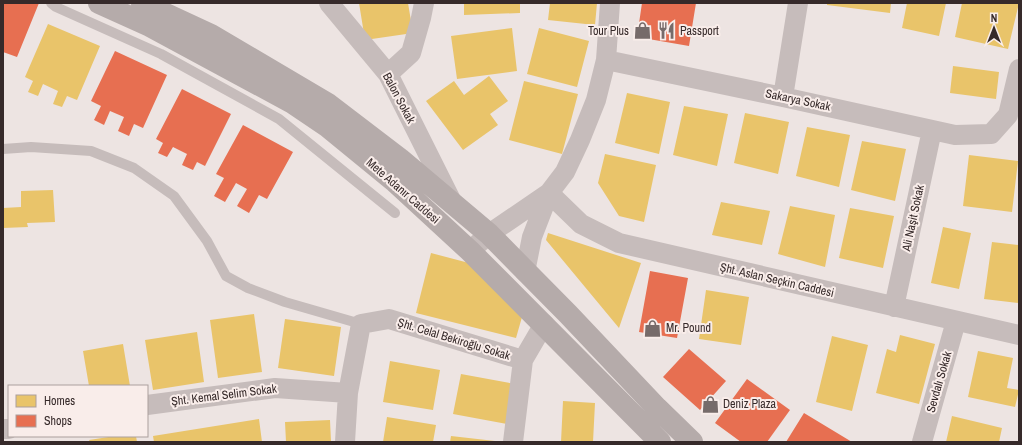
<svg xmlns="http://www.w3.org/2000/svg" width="1022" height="445" viewBox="0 0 1022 445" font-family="'Archivo Narrow',sans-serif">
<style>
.homes{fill:#e9c46a}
.shops{fill:#e76f51}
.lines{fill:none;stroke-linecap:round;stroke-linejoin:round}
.lane{stroke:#c6bcbb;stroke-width:10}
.street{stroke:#c6bcbb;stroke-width:20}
.primary{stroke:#b5abaa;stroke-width:22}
.labels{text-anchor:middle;stroke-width:4;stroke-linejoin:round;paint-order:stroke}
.poi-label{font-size:12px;fill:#362a2a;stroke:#f9edea;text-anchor:start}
.street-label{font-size:12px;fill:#362a2a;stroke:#f9edea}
</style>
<rect width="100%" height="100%" fill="#ede4e2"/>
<!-- homes -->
<path class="homes" d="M359,3H408L413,33L365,40Z
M464,3H520V13L464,15Z
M550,3H597L595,25L548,20Z
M827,3H891L890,13L827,5Z
M907,3H946L939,36L902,28Z
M962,3H1019L1008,49L955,37Z
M48,24L100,46L77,100L67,96L62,107L53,104L58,91L43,84L38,96L28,92L33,81L25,77Z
M512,28L517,71L457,79L451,36Z
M539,28L589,41L577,87L527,74Z
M953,66L999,72L996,99L950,93Z
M489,76L508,101L490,114L498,125L463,150L426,101L454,81L464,95Z
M524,81L578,94L562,154L509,140Z
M627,93L670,102L659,154L615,143Z
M684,106L728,114L717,166L673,155Z
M745,113L789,122L778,174L734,163Z
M807,127L850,135L839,187L796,176Z
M862,141L906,149L895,201L851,190Z
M605,154L656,165L644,222L619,216L598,183Z
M969,155L1018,161L1012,212L963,206Z
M53,190L55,222L27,223L28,227L3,228V208L21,207V191Z
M721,202L770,211L762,245L712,235Z
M790,206L835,215L825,267L778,254Z
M850,208L894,216L883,268L839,258Z
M943,227L971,233L959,289L931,283Z
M548,233L641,263L619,328L546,240Z
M992,242L1019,245V303L984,299Z
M431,253L469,263L522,317L516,338L416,313Z
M706,290L749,297L741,345L699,339Z
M254,314L262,372L218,378L210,320Z
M285,319L341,327L334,376L278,368Z
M197,332L204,382L153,390L145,340Z
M900,335L935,344L919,404L876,393L887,349L896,352Z
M832,336L868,345L852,411L816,402Z
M123,344L130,386H89L83,351Z
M978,351L1013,358L1007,388L1019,390L1015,407L968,397Z
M390,361L440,370L433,410L383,402Z
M461,374L515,384L507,424L453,414Z
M563,401L595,403L593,442H561Z
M952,416L1002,428L999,442H946Z
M387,417L436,425L433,442H383Z
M259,419L262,442H154L153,436Z
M330,420L331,442H286L285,422Z
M115,436H136L137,442H90L89,440Z
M451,436L495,441V442H450Z"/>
<!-- shops -->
<path class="shops" d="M3,3H39L17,57L3,52Z
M642,3H696L689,46L637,37Z
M115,51L167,75L143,128L134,124L129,136L118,131L124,117L110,111L104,125L94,120L101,106L91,101Z
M182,89L231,114L205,166L197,162L193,170L182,165L187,154L173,147L167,157L158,153L163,143L156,139Z
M243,125L293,152L267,199L259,195L249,213L237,206L247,189L236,183L225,202L214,196L224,178L216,174Z
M650,271L688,278L677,338L639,332Z
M689,349L726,381L700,410L663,377Z
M747,379L790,410L767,442H741L715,423Z
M804,413L852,442H786Z"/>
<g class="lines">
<!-- lane -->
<path class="lane" d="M51,3L56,7L161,54L279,119L395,213
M3,149L31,147L91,151L134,168L174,196L207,241L226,276L248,288L285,302L361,324"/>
<!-- street -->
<path class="street" d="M329,3L388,74L452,202
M606,60L783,97L955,135L991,134L1008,115L1019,69
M388,74L411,53L421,18L424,3
M783,97L798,3
M549,193L581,224L619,243L1019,335
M470,251L489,234L549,193
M525,272L532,237L549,193L565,172L580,140L596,100L606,60L610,3
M894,307L932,130
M147,405L275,388L348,393
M3,429H9
M345,442L348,393L361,324L389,319L523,360
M513,442L523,360L544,324
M922,442L956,321"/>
<!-- primary -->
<path class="primary" d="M99,3L150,26L291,102L328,127L394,181L470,251L660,442
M142,3L211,35L328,104L400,159L489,234L568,314L657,408L692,442"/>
</g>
<!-- icons -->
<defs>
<symbol id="shop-bare" viewBox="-9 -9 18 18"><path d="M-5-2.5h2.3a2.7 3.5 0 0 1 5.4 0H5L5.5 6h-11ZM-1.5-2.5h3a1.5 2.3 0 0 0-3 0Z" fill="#766b6a" stroke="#f9edea" stroke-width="2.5" paint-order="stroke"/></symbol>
<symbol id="restaurant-bare" viewBox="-9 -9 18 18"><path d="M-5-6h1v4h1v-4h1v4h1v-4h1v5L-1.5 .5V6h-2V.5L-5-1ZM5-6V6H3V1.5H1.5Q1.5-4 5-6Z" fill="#766b6a" stroke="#f9edea" stroke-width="2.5" paint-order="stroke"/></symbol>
</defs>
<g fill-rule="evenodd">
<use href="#shop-bare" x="630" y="18" width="25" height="25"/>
<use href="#restaurant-bare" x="654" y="18" width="25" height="25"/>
<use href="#shop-bare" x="640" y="316" width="25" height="25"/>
<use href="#shop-bare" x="698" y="392" width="25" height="25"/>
</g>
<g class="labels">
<!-- poi labels -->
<g class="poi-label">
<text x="629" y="35" text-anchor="end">Tour Plus</text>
<text x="680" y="35">Passport</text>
<text x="666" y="332">Mr. Pound</text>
<text x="723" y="408">Deniz Plaza</text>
</g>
<!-- street labels -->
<g class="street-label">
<text transform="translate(399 98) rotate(62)" y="4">Balon Sokak</text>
<text transform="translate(798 100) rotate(12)" y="4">Sakarya Sokak</text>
<text transform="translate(403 191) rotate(41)" y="4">Mete Adanır Caddesi</text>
<text transform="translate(913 218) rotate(-78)" y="4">Ali Naşit Sokak</text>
<text transform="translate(777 280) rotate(13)" y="4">Şht. Aslan Seçkin Caddesi</text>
<text transform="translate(454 339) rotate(17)" y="4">Şht. Celal Bekiroğlu Sokak</text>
<text transform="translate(939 382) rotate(-74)" y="4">Sevdalı Sokak</text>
<text transform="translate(224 395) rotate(-7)" y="4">Şht. Kemal Selim Sokak</text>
</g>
</g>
<!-- border -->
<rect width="1022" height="445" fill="none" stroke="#362a2a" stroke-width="8"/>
<!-- legend -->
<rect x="8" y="385" width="140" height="52" fill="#f9edea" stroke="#ab9f9d"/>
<rect x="16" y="395" width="20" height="12" fill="#e9c46a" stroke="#ab9f9d"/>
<text x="44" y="405" font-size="12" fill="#362a2a">Homes</text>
<rect x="16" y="415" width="20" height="12" fill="#e76f51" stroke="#ab9f9d"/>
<text x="44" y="425" font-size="12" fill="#362a2a">Shops</text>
<!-- north arrow -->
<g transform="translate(994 28)" stroke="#f9edea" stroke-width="3" paint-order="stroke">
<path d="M0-3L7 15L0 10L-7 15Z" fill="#362a2a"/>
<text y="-6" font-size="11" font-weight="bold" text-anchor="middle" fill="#362a2a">N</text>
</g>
</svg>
